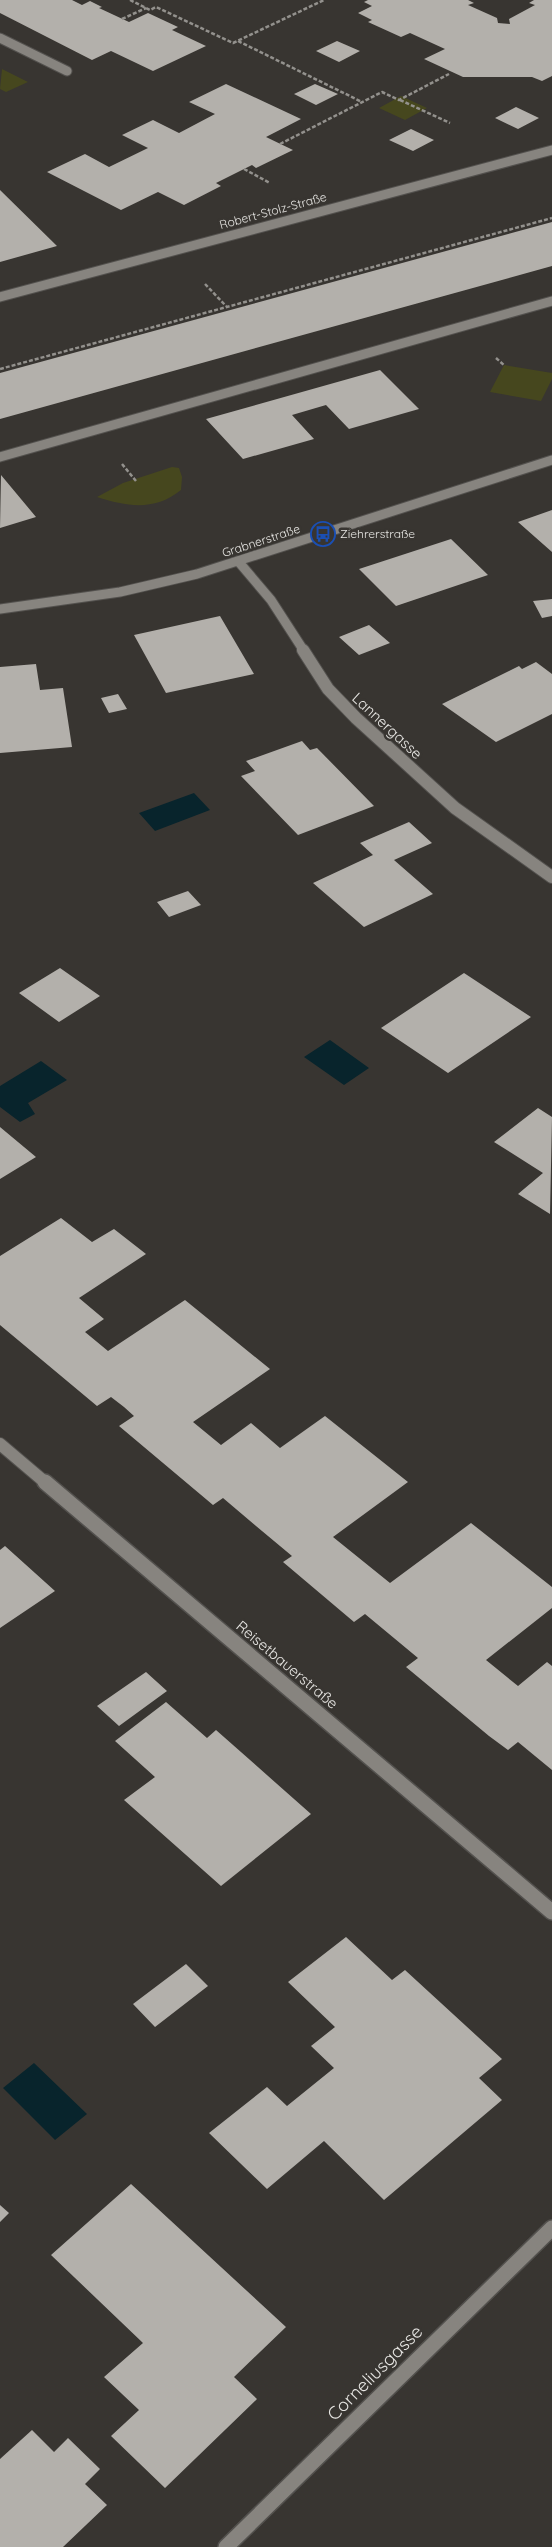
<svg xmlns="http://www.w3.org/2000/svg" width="552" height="2547" viewBox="0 0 552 2547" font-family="Quicksand,sans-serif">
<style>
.green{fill:#46471e}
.water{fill:#08242c}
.building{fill:#b3b0ab}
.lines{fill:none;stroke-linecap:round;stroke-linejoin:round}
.minor-far2-casing{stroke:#53514e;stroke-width:11}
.minor-far1-casing{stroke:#53514e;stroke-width:14}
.minor-casing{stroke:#53514e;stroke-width:18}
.path{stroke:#93918d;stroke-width:2.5;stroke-dasharray:4 2;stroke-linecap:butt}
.minor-far2{stroke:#87847f;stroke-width:9}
.minor-far1{stroke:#87847f;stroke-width:12}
.minor{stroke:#87847f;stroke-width:15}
.labels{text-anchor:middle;stroke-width:5;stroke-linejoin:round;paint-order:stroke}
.far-street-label{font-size:12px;fill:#e7e6e3;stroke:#383531}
.far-poi-label{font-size:12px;fill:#e7e6e3;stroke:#383531;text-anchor:start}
.street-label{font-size:15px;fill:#e7e6e3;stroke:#383531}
.near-street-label{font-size:18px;fill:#e7e6e3;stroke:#383531}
</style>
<rect width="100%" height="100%" fill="#383531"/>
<!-- green -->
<path class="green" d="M2,69L28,82L6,92L0,89Z
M401,96L427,108L405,120L379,108Z
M504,365L552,373V379L541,401L490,392Z
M172,467L179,468L182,477L181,490C155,511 128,507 97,497L123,483Z"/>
<!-- water -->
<path class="water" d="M194,793L210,810L155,831L139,813Z
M330,1040L369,1068L344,1085L304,1057Z
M41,1061L67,1080L28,1103L35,1114L20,1122L0,1107V1086Z
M34,2063L87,2114L55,2140L3,2088Z"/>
<!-- building -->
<path class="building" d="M0,0H72L82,5L90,1L102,7L99,8L129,22L148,13L178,27L172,30L206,46L153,71L111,51L92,60L0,13Z
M368,0H468L474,3L468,5L497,18L498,23L510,24L509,19L535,5L529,3L534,0H552V76L542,81L532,77H463L424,59L445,49L410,33L401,37L368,22L372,20L358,13L372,6L364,2Z
M337,41L360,51L339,62L316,51Z
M226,84L301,119L266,137L293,150L256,168L252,165L216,183L221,186L184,205L158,192L121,210L47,172L85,154L109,167L148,148L122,135L153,120L179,133L215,114L189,102Z
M315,84L338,94L316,105L294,94Z
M516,107L539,118L518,129L495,118Z
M411,129L434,140L413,151L389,140Z
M0,190L57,246L0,262Z
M552,222V266L0,419V373Z
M380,370L419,409L349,429L326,405L292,415L314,439L243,459L206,419Z
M1,475L36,517L0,528Z
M552,510V552L518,522Z
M451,539L488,575L396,606L359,569Z
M552,599V616L542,618L533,601Z
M220,616L254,674L166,693L134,635Z
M369,625L390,643L359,655L339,637Z
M536,662L552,674V714L496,742L442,704L519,666L522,669Z
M36,664L40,690L63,688L72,747L0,753V667Z
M118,694L127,709L109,713L101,698Z
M302,741L310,750L317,748L374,806L298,835L241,776L255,771L246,761Z
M409,822L432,843L394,860L433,894L364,927L313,883L373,855L360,843Z
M188,891L201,905L169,917L157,902Z
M60,968L100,996L59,1022L19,993Z
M464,973L531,1017L448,1073L381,1028Z
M538,1108L552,1117L550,1214L518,1194L543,1173L494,1142Z
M0,1127L36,1157L0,1179Z
M61,1218L92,1242L114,1229L146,1254L79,1298L104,1319L85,1332L108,1351L185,1300L270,1369L193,1422L221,1445L251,1423L280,1448L325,1416L408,1482L333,1537L390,1583L471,1523L552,1587V1608L486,1660L518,1686L547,1662L552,1666V1770L518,1742L508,1750L489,1736L406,1667L418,1658L365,1614L354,1622L283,1562L292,1556L256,1526L223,1498L213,1505L119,1426L134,1416L124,1407L111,1397L97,1406L0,1325V1256Z
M5,1546L55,1591L0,1628V1550Z
M146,1672L167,1691L119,1726L97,1706Z
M166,1702L207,1738L216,1730L311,1814L221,1886L124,1800L155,1777L115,1741Z
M346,1937L392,1980L405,1970L502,2059L479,2078L502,2100L384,2200L324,2141L267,2189L209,2133L267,2087L287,2106L334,2068L311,2046L335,2027L288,1982Z
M186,1964L208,1986L155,2027L133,2004Z
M131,2184L286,2327L234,2377L257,2399L165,2488L111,2436L139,2410L104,2377L143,2343L51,2255Z
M0,2205L9,2213L0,2222Z
M32,2430L54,2452L68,2438L100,2469L85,2484L107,2505L63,2547H0V2459Z"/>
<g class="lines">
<defs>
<path id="minor-far2" d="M0,38L67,71
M0,297L552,150
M0,457L552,301
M238,561L271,600L304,651
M0,609L120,592L197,574L552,460"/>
<path id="minor-far1" d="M303,650L328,689L356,718L455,808L552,877
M0,1444L46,1483"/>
<path id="minor" d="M45,1482L552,1912
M226,2547L552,2228"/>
</defs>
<!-- minor-far2 casing -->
<use href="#minor-far2" class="minor-far2-casing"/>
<!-- minor-far1 casing -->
<use href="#minor-far1" class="minor-far1-casing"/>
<!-- minor casing -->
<use href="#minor" class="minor-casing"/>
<!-- path -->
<path class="path" d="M130,0L150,10L156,7L233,43L324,0
M122,19L146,8
M238,41L362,102
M400,100L450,123
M280,144L382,92L399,100L449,74
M244,169L270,183
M205,284L226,306
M496,358L505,366
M0,369L552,218
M122,464L136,481"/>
<!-- minor-far2 -->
<use href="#minor-far2" class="minor-far2"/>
<!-- minor-far1 -->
<use href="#minor-far1" class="minor-far1"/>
<!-- minor -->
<use href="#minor" class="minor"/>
</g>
<!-- icons -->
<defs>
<symbol id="bus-ring" viewBox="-11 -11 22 22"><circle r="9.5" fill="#383531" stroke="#1a4fb4" stroke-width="1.5"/><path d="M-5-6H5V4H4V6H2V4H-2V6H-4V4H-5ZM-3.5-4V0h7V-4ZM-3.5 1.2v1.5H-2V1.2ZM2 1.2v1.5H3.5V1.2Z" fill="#1a4fb4"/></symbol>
</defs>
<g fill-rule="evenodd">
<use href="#bus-ring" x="309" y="520" width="28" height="28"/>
</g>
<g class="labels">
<!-- far-street labels -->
<g class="far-street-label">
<text transform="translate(273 211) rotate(-15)" y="4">Robert-Stolz-Straße</text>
<text transform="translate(261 541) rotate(-18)" y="4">Grabnerstraße</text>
</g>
<!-- far-poi labels -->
<g class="far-poi-label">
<text x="340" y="538">Ziehrerstraße</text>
</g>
<!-- street labels -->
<g class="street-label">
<text transform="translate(387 726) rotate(43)" y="5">Lannergasse</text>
<text transform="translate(287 1665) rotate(40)" y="5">Reisetbauerstraße</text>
</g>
<!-- near-street labels -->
<g class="near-street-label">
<text transform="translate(375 2373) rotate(-45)" y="6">Corneliusgasse</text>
</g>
</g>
</svg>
